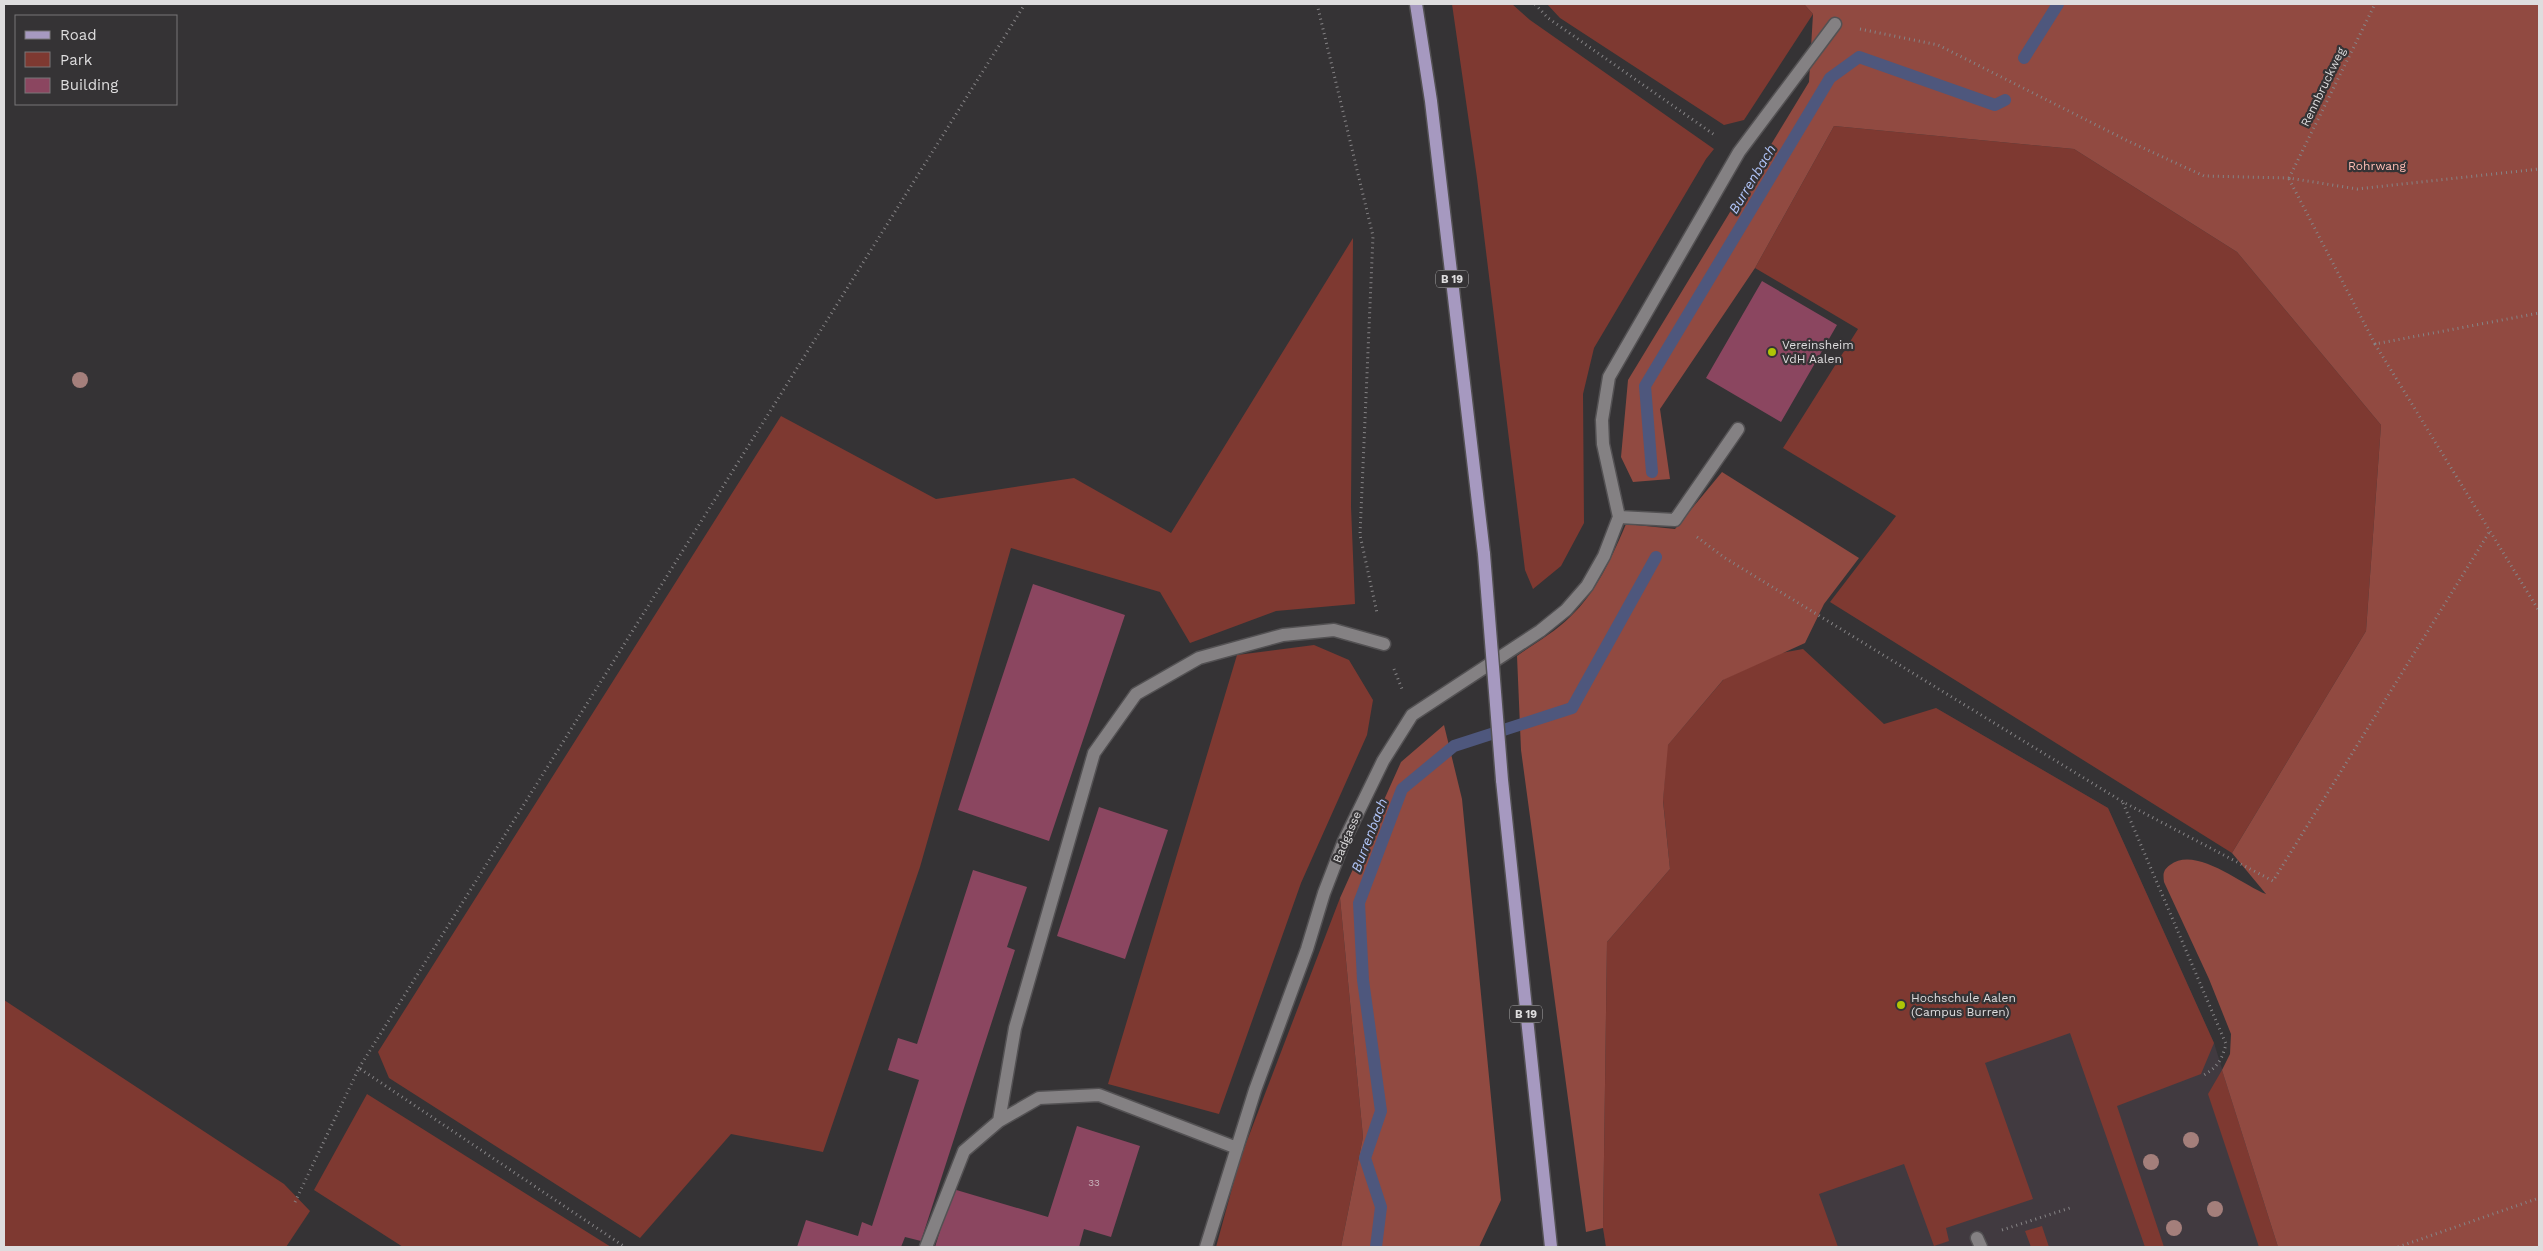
<svg xmlns="http://www.w3.org/2000/svg" width="2543" height="1251" viewBox="0 0 2543 1251" font-family="'Work Sans',sans-serif">
<style>
.built{fill:#413a40}
.green{fill:#7e3931}
.forest{fill:#914a41}
.lines{fill:none;stroke-linecap:round;stroke-linejoin:round}
.stream{stroke:#4e577d;stroke-width:12}
.building{fill:#8b4660}
.minor-casing{stroke:#535153;stroke-width:15}
.major-casing{stroke:#535153;stroke-width:15}
.path{stroke:#868486;stroke-width:3;stroke-dasharray:1 4;stroke-linecap:butt}
.minor{stroke:#848183;stroke-width:12}
.major{stroke:#a699c0;stroke-width:12}
.major-bridge-casing{stroke:#535153;stroke-width:15;stroke-linecap:butt}
.major-bridge{stroke:#a699c0;stroke-width:12}
.tree{fill:#a47f7b}
.poi-dot{fill:#afc506;stroke:#353335;stroke-width:2}
.labels{text-anchor:middle;stroke-width:4.5;stroke-linejoin:round;paint-order:stroke}
.number-label{font-size:10px;fill:#c9b7be}
.shield{fill:#353335;stroke:#abaaab;stroke-width:1}
.shield-label{font-size:11px;font-weight:bold;fill:#deddde}
.street-label{font-size:12px;fill:#deddde;stroke:#353335}
.park-label{font-size:12px;fill:#ffbeb5;stroke:#353335}
.poi-label{font-size:12px;fill:#deddde;stroke:#353335;text-anchor:start}
.water-label{font-size:14px;font-style:italic;fill:#b0c4f8;stroke:#353335}
</style>
<rect width="100%" height="100%" fill="#353335"/>
<!-- built -->
<path class="built" d="M1936,708L2108,808L2214,1043L2278,1247H1606L1603,1228Z"/>
<!-- green -->
<path class="green" d="M1452,4H1512L1530,20L1714,149L1706,159L1594,348L1583,394L1584,523L1561,566L1533,589L1525,570L1477,178Z
M1547,4H1804L1813,14L1744,120L1724,125L1560,18Z
M1834,126L2074,149L2237,252L2381,425L2366,631L2232,853L1830,602L1896,516L1783,448L1858,329L1755,268Z
M1353,238L1351,507L1355,604L1276,611L1190,643L1160,592L1011,548L920,867L823,1152L731,1134L640,1238L389,1078L378,1052L781,416L936,499L1074,478L1171,533Z
M1314,645L1349,660L1373,700L1367,735L1301,883L1219,1114L1108,1084L1237,655Z
M1803,649L1884,724L1936,708L2108,808L2214,1043L2201,1074L2117,1106L2164,1247H2145L2070,1033L1985,1063L2033,1199L1946,1228L1949,1241L1934,1246L1904,1164L1819,1194L1838,1247H1606L1603,1228L1607,942L1670,869L1663,800L1667,746L1724,679L1781,653Z
M1340,898L1363,1137L1341,1247H1216L1240,1159Z
M4,1000L284,1184L310,1211L286,1247H4Z
M2222,1070L2278,1247H2259L2208,1094Z
M367,1094L611,1247H403L314,1190Z
M2042,1226L2049,1247H2031L2025,1231Z"/>
<!-- forest -->
<path class="forest" d="M1804,4H2539V1247H2278L2222,1070L2230,1054L2231,1034L2209,979L2164,882C2163,874 2163,870 2170,865C2195,845 2241,884 2266,894L2232,853L2366,631L2381,425L2237,252L2074,149L1834,126L1755,268L1660,409L1670,479L1633,482L1621,457L1628,380L1809,82L1813,14Z
M1722,472L1859,558L1824,604L1805,643L1723,680L1668,745L1663,801L1670,869L1607,942L1603,1228L1586,1232L1521,750L1517,656C1535,643 1555,632 1570,617C1596,593 1612,557 1626,524L1675,529Z
M1444,725L1462,799L1501,1200L1479,1247H1341L1363,1137L1340,898L1401,762Z"/>
<g class="lines">
<!-- stream -->
<path class="stream" d="M2024,58L2058,4
M1652,472L1645,386L1830,78L1859,57L1995,105L2005,100
M1376,1247L1381,1207L1365,1158L1381,1111L1363,980L1359,903L1402,789L1454,746L1572,708L1656,557"/>
</g>
<!-- building -->
<path class="building" d="M1762,281L1837,325L1781,422L1706,378Z
M1033,584L1125,615L1049,841L958,810Z
M1099,807L1168,830L1125,959L1057,936Z
M973,870L1027,887L1007,947L1015,950L921,1241L905,1237L901,1247H797L806,1220L858,1236L862,1222L872,1226L919,1080L888,1070L898,1038L917,1044Z
M1077,1126L1140,1146L1111,1237L1084,1229L1079,1247H935L953,1189L1048,1217Z"/>
<g class="lines">
<defs>
<path id="minor" d="M1619,517L1603,444L1602,420L1609,377L1739,152L1835,24
M1619,517L1675,520L1738,429
M999,1121L1039,1098L1099,1095L1237,1148
M1977,1238L1981,1247
M926,1247L964,1151L999,1121L1015,1028L1094,753L1136,694L1199,658L1283,635L1334,630L1384,644
M1206,1247L1255,1090L1307,949L1324,893L1344,841L1383,761L1412,715L1540,631L1566,610L1587,586L1604,556L1619,517"/>
<path id="major" d="M1416,4L1431,101L1484,554
M1502,780L1551,1247"/>
</defs>
<!-- minor casing -->
<use href="#minor" class="minor-casing"/>
<!-- major casing -->
<use href="#major" class="major-casing"/>
<!-- path -->
<path class="path" d="M1317,4L1373,236L1360,535L1377,613
M1535,4L1548,18L1716,136
M1860,29L1938,45L2128,141L2204,176L2289,178L2357,189L2539,169
M2289,178L2375,4
M2289,179L2375,344L2539,313
M2375,344L2539,611
M1697,537L1725,558L2123,802L2273,881L2490,531
M1394,669L1402,689
M2123,803L2226,1044C2222,1060 2217,1068 2202,1076
M359,1068L1025,4
M295,1202L359,1068L625,1247
M2002,1230L2073,1207
M2398,1247L2539,1198"/>
<!-- minor -->
<use href="#minor" class="minor"/>
<!-- major -->
<use href="#major" class="major"/>
<defs>
<path id="major-bridge" d="M1484,554L1502,780"/>
</defs>
<!-- major-bridge casing -->
<use href="#major-bridge" class="major-bridge-casing"/>
<!-- major-bridge -->
<use href="#major-bridge" class="major-bridge"/>
</g>
<!-- trees -->
<g class="tree">
<circle cx="80" cy="380" r="8"/>
<circle cx="2191" cy="1140" r="8"/>
<circle cx="2151" cy="1162" r="8"/>
<circle cx="2215" cy="1209" r="8"/>
<circle cx="2174" cy="1228" r="8"/>
</g>
<!-- markers -->
<g class="poi-dot">
<circle cx="1772" cy="352" r="5"/>
<circle cx="1901" cy="1005" r="5"/>
</g>
<g class="labels">
<!-- number labels -->
<g class="number-label">
<text x="1094" y="1186">33</text>
</g>
<!-- shield labels -->
<g class="shield">
<rect x="1436" y="270.5" width="32" height="17" rx="4"/>
<rect x="1510" y="1005.5" width="32" height="17" rx="4"/>
</g>
<g class="shield-label">
<text x="1452" y="283">B 19</text>
<text x="1526" y="1018">B 19</text>
</g>
<!-- street labels -->
<g class="street-label">
<text transform="translate(2323 87) rotate(-64)" y="4">Rennbruckweg</text>
<text transform="translate(1347 837) rotate(-67)" y="4">Badgasse</text>
</g>
<!-- park labels -->
<g class="park-label">
<text x="2377" y="170">Rohrwang</text>
</g>
<!-- poi labels -->
<g class="poi-label">
<text x="1782" y="349">Vereinsheim<tspan x="1782" dy="14">VdH Aalen</tspan></text>
<text x="1911" y="1002">Hochschule Aalen<tspan x="1911" dy="14">(Campus Burren)</tspan></text>
</g>
<!-- water labels -->
<g class="water-label">
<text transform="translate(1752 179) rotate(-59)" y="5">Burrenbach</text>
<text transform="translate(1369 835) rotate(-69)" y="5">Burrenbach</text>
</g>
</g>
<!-- border -->
<rect width="2543" height="1251" fill="none" stroke="#deddde" stroke-width="10"/>
<!-- legend -->
<rect x="15" y="15" width="162" height="90" fill="#353335" stroke="#797779"/>
<rect x="25" y="31" width="25" height="8" fill="#a699c0" stroke="#797779"/>
<text x="60" y="40" font-size="15" fill="#deddde">Road</text>
<rect x="25" y="52" width="25" height="15" fill="#7e3931" stroke="#797779"/>
<text x="60" y="65" font-size="15" fill="#deddde">Park</text>
<rect x="25" y="78" width="25" height="15" fill="#8b4660" stroke="#797779"/>
<text x="60" y="90" font-size="15" fill="#deddde">Building</text>
</svg>
